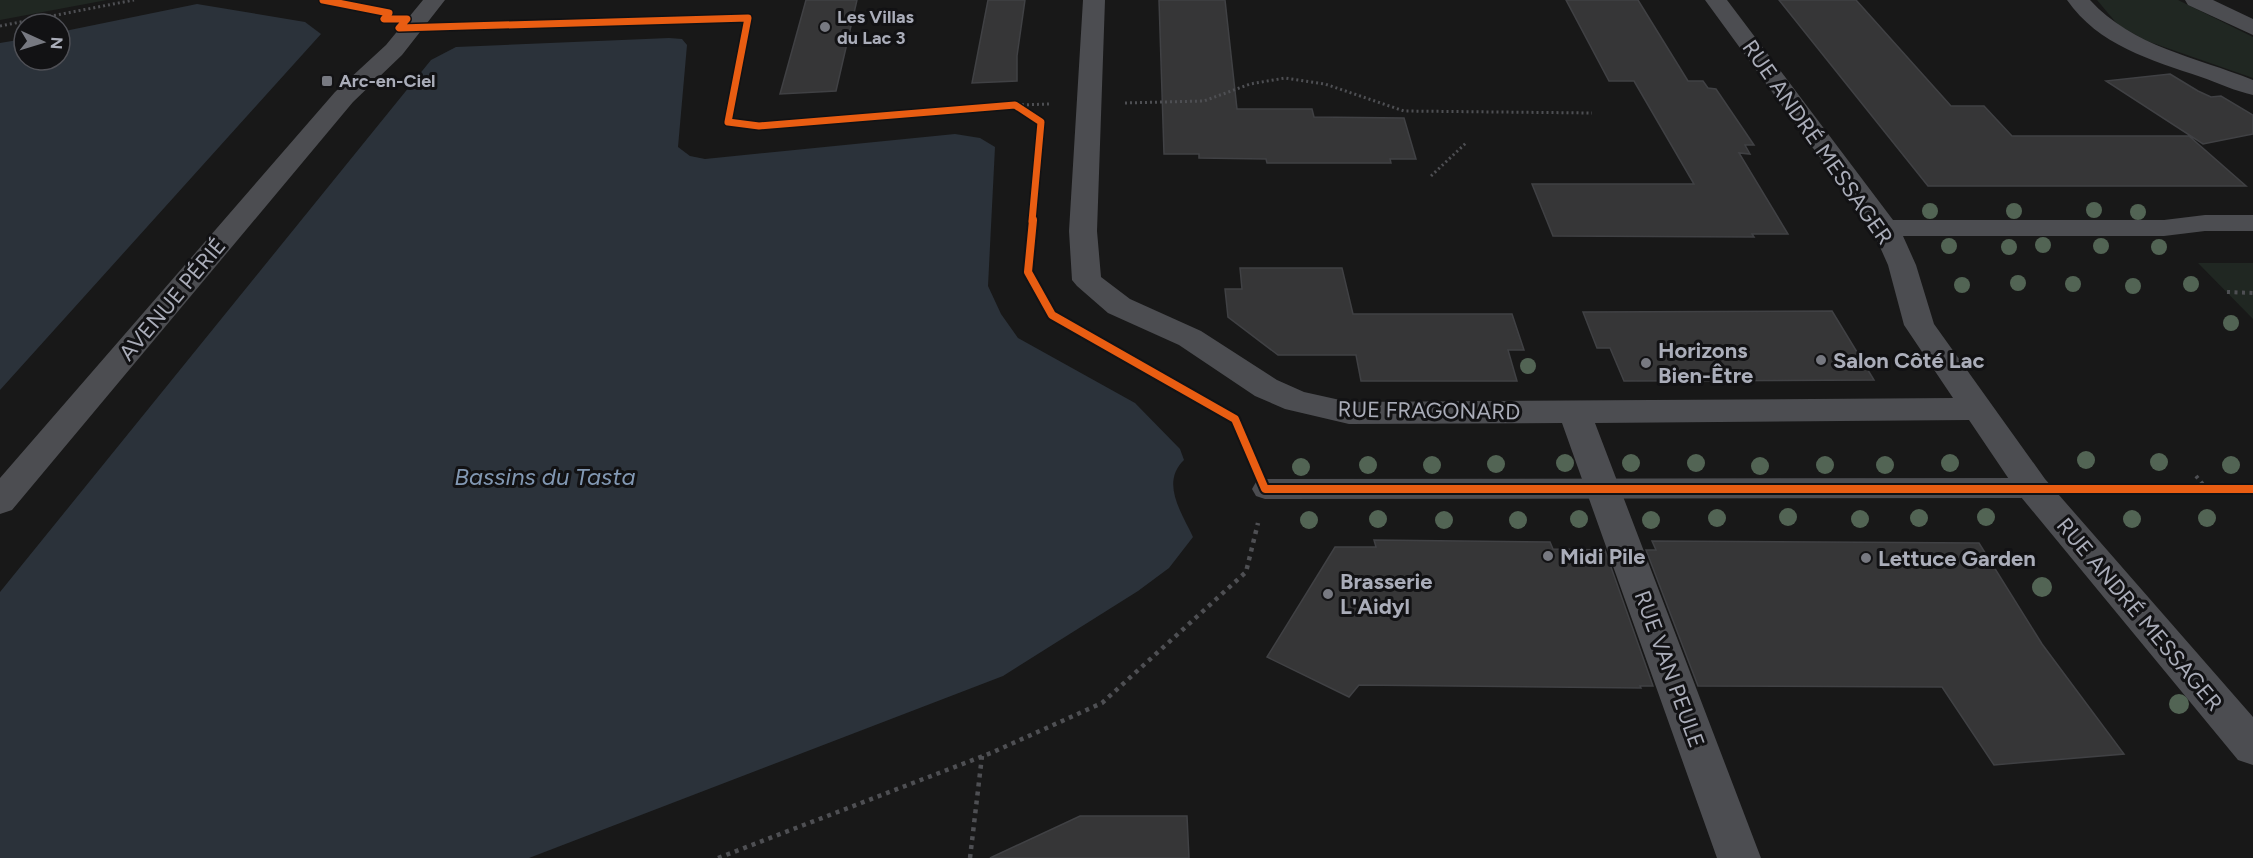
<svg xmlns="http://www.w3.org/2000/svg" width="2253" height="858" viewBox="0 0 2253 858" font-family="Figtree,sans-serif">
<style>
.green{fill:#202722}
.water{fill:#2b323a}
.building{fill:#363637;stroke:#404144;stroke-width:1.5}
.lines{fill:none;stroke-linecap:round;stroke-linejoin:round}
.path-far2{stroke:#4e4f53;stroke-width:3;stroke-dasharray:2 3;stroke-linecap:butt}
.path-far1{stroke:#4e4f53;stroke-width:4;stroke-dasharray:3 4.5;stroke-linecap:butt}
.path{stroke:#4e4f53;stroke-width:4.5;stroke-dasharray:4 5;stroke-linecap:butt}
.lane{fill:#4c4d51;fill-rule:evenodd}
.street{fill:#4c4d51;fill-rule:evenodd}
.cycleway-far1-casing{stroke:#121214;stroke-width:10}
.cycleway-casing{stroke:#121214;stroke-width:12}
.cycleway-far1{stroke:#e95d12;stroke-width:7}
.cycleway{stroke:#e95d12;stroke-width:8}
.tree{fill:#526454}
.poi-dot{fill:#777981;stroke:#121214;stroke-width:2}
.labels{text-anchor:middle;stroke-width:6;stroke-linejoin:round;paint-order:stroke}
.far-poi-label{font-size:18px;font-weight:bold;fill:#aaadb9;stroke:#121214;text-anchor:start}
.street-label{font-size:22px;fill:#aaadb9;stroke:#121214}
.poi-label{font-size:22px;font-weight:bold;fill:#aaadb9;stroke:#121214;text-anchor:start}
.water-label{font-size:24px;font-style:italic;fill:#8298b3;stroke:#121214}
</style>
<rect width="100%" height="100%" fill="#181818"/>
<!-- green -->
<path class="green" d="M0,0H107L0,20Z
M2097,0H2178L2253,37V78L2147,41L2118,25Z
M2198,263H2253V319Z"/>
<!-- water -->
<path class="water" d="M197,4L305,22L321,34L0,390V43L24,39V60H60V32Z
M669,38L682,39L687,45L678,147L690,156L705,159L955,134L980,138L995,147L988,286L1001,314L1018,338L1135,403L1180,449L1184,460C1160,483 1182,513 1193,537L1169,568L1138,591L1003,676L529,858H0V592L431,60L456,47Z"/>
<!-- building -->
<path class="building" d="M806,0H857L836,91L780,94Z
M988,0H1025L1017,56V81L972,83Z
M1159,0H1225L1237,109H1312L1314,117L1404,118L1416,159H1390L1391,163H1267L1266,159L1199,158V154H1164Z
M1566,0H1638L1688,81H1703L1708,88L1716,89L1754,145H1745L1750,154L1739,153L1788,234H1752L1754,237L1553,236L1532,184H1694L1634,81H1609Z
M1779,0H1856L1951,106H1984L2012,136H2189L2246,186H1928Z
M2170,74L2198,91L2211,97L2221,96L2253,115V134L2203,144L2106,81Z
M1240,268H1342L1353,314H1512L1524,350H1508L1517,381H1361L1356,355H1278L1228,317L1225,289H1242Z
M1832,311L1874,380L1624,381L1610,348H1597L1583,312Z
M1374,540L1550,542L1553,549L1605,550L1653,686H1640L1641,688L1359,685L1349,697L1267,657L1335,547H1376Z
M1652,541L1979,543L2042,644L2124,754L1994,765L1942,687L1698,686L1646,550H1656Z
M1080,816H1187L1189,858H990Z"/>
<g class="lines">
<!-- path-far2 -->
<path class="path-far2" d="M0,26L134,0
M456,27L748,18L728,122L759,126L1015,105L1041,122L1032,221
M1125,103L1204,101L1250,84L1285,78L1325,84L1404,111L1592,113
M1017,105L1051,104
M1431,176L1467,142"/>
<!-- path-far1 -->
<path class="path-far1" d="M1033,220L1028,272L1052,315L1235,419L1252,459
M2227,292L2253,293
M2196,476L2206,488
M2086,488L2253,489"/>
<!-- path -->
<path class="path" d="M718,858L991,753L1102,703L1246,572L1258,523
M970,858L982,756"/>
<!-- lane -->
<path class="lane" d="M2033,478L2042,481L2046,488L2042,495L2033,498L1265,499L1256,496L1252,489L1256,482L1265,479Z"/>
<!-- street -->
<path class="street" d="M423,0H445L402,55L353,102L12,510L0,514V478L335,92L386,45Z
M1083,0H1105L1097,231L1101,277L1130,299L1201,331L1277,380L1304,392L1349,402L1953,398L1904,325L1888,265L1872,229L1705,0H1727L1893,220H2164L2205,215H2253V231H2205L2164,236H1903L1916,265L1934,324L2045,479L2253,717V765L2238,760L2021,497L1969,420L1595,423L1761,858H1717L1562,423L1349,424L1285,409L1255,396L1179,345L1108,313L1077,286L1072,280L1069,231Z
M2067,0H2090C2133,47 2196,57 2253,80V95C2235,91 2218,83 2201,77C2151,60 2098,45 2067,0Z
M2185,0H2213L2253,19V35L2188,5Z"/>
<defs>
<path id="cycleway-far1" d="M323,0L389,13L384,19H407L399,28L748,18L728,122L759,126L1015,105L1041,122L1032,221"/>
<path id="cycleway" d="M1033,220L1028,272L1052,315L1235,419L1265,489H2253"/>
</defs>
<!-- cycleway-far1 casing -->
<use href="#cycleway-far1" class="cycleway-far1-casing"/>
<!-- cycleway casing -->
<use href="#cycleway" class="cycleway-casing"/>
<!-- cycleway-far1 -->
<use href="#cycleway-far1" class="cycleway-far1"/>
<!-- cycleway -->
<use href="#cycleway" class="cycleway"/>
</g>
<!-- trees -->
<g class="tree">
<circle cx="2094" cy="210" r="8"/>
<circle cx="1930" cy="211" r="8"/>
<circle cx="2014" cy="211" r="8"/>
<circle cx="2138" cy="212" r="8"/>
<circle cx="2043" cy="245" r="8"/>
<circle cx="1949" cy="246" r="8"/>
<circle cx="2101" cy="246" r="8"/>
<circle cx="2009" cy="247" r="8"/>
<circle cx="2159" cy="247" r="8"/>
<circle cx="2018" cy="283" r="8"/>
<circle cx="2073" cy="284" r="8"/>
<circle cx="2191" cy="284" r="8"/>
<circle cx="1962" cy="285" r="8"/>
<circle cx="2133" cy="286" r="8"/>
<circle cx="2231" cy="323" r="8"/>
<circle cx="1528" cy="366" r="8"/>
<circle cx="2086" cy="460" r="9"/>
<circle cx="2159" cy="462" r="9"/>
<circle cx="1565" cy="463" r="9"/>
<circle cx="1631" cy="463" r="9"/>
<circle cx="1696" cy="463" r="9"/>
<circle cx="1950" cy="463" r="9"/>
<circle cx="1496" cy="464" r="9"/>
<circle cx="1368" cy="465" r="9"/>
<circle cx="1432" cy="465" r="9"/>
<circle cx="1825" cy="465" r="9"/>
<circle cx="1885" cy="465" r="9"/>
<circle cx="2231" cy="465" r="9"/>
<circle cx="1760" cy="466" r="9"/>
<circle cx="1301" cy="467" r="9"/>
<circle cx="1788" cy="517" r="9"/>
<circle cx="1986" cy="517" r="9"/>
<circle cx="1717" cy="518" r="9"/>
<circle cx="1919" cy="518" r="9"/>
<circle cx="2207" cy="518" r="9"/>
<circle cx="1378" cy="519" r="9"/>
<circle cx="1579" cy="519" r="9"/>
<circle cx="1860" cy="519" r="9"/>
<circle cx="2132" cy="519" r="9"/>
<circle cx="1309" cy="520" r="9"/>
<circle cx="1444" cy="520" r="9"/>
<circle cx="1518" cy="520" r="9"/>
<circle cx="1651" cy="520" r="9"/>
<circle cx="2042" cy="587" r="10"/>
<circle cx="2179" cy="704" r="10"/>
</g>
<!-- markers -->
<g class="poi-dot">
<circle cx="825" cy="27" r="6"/>
<rect x="321" y="75" width="12" height="12" rx="3"/>
<circle cx="1821" cy="360" r="6"/>
<circle cx="1646" cy="363" r="6"/>
<circle cx="1548" cy="556" r="6"/>
<circle cx="1866" cy="558" r="6"/>
<circle cx="1328" cy="594" r="6"/>
</g>
<g class="labels">
<!-- far-poi labels -->
<g class="far-poi-label">
<text x="837" y="23">Les Villas<tspan x="837" dy="21">du Lac 3</tspan></text>
<text x="339" y="87">Arc-en-Ciel</text>
</g>
<!-- street labels -->
<g class="street-label">
<text transform="translate(1818 142) rotate(55)" y="8">RUE ANDRÉ MESSAGER</text>
<text transform="translate(172 299) rotate(-50)" y="8">AVENUE PÉRIÉ</text>
<text transform="translate(1429 410) rotate(1)" y="8">RUE FRAGONARD</text>
<text transform="translate(2140 614) rotate(50)" y="8">RUE ANDRÉ MESSAGER</text>
<text transform="translate(1670 669) rotate(70)" y="8">RUE VAN PEULE</text>
</g>
<!-- poi labels -->
<g class="poi-label">
<text x="1658" y="358">Horizons<tspan x="1658" dy="25">Bien-Être</tspan></text>
<text x="1833" y="368">Salon Côté Lac</text>
<text x="1560" y="564">Midi Pile</text>
<text x="1878" y="566">Lettuce Garden</text>
<text x="1340" y="589">Brasserie<tspan x="1340" dy="25">L'Aidyl</tspan></text>
</g>
<!-- water labels -->
<g class="water-label">
<text x="545" y="485">Bassins du Tasta</text>
</g>
</g>
<!-- north arrow -->
<g transform="translate(42 42) rotate(94)"><circle r="28" fill="#121214" stroke="#4f5056" stroke-width="1.5"/>
<path d="M0-4.5L10 22L0 15L-10 22Z" fill="#777981"/>
<text y="-9" font-size="16" font-weight="bold" text-anchor="middle" fill="#aaadb9">N</text>
</g>
</svg>
